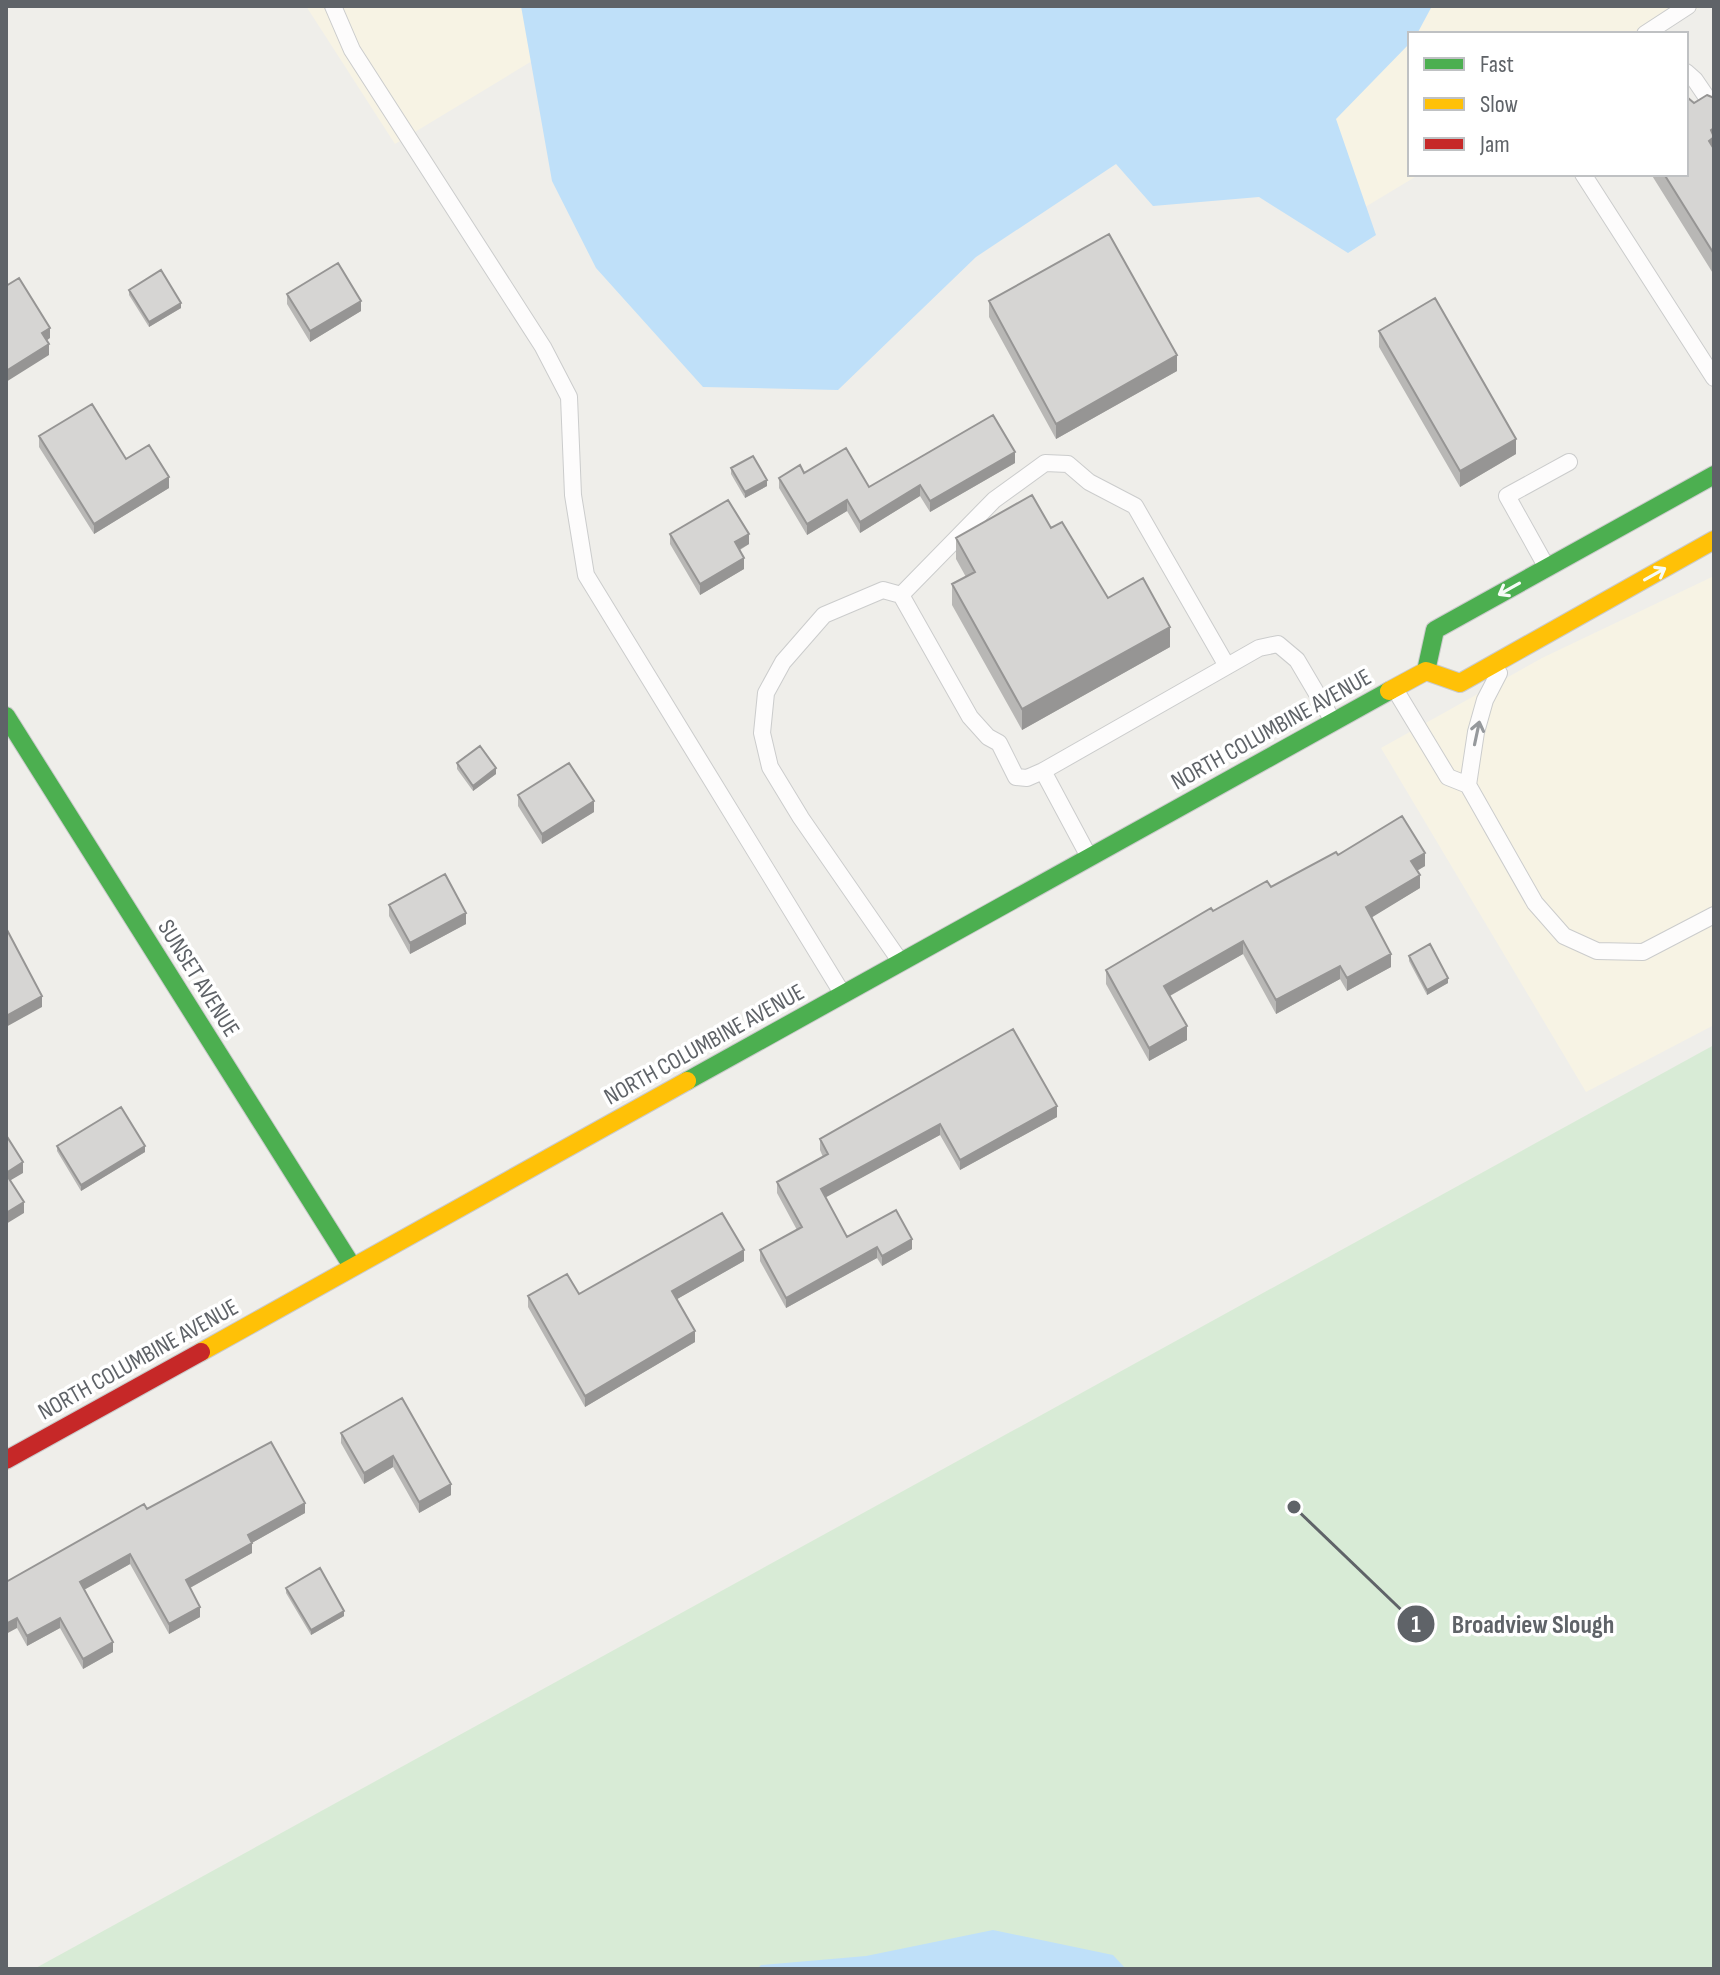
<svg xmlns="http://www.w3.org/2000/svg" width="1720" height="1975" viewBox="0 0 1720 1975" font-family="'Sofia Sans Condensed',sans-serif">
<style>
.commercial{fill:#f7f3e4}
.green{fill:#d8ebd6}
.water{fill:#bfe0f9}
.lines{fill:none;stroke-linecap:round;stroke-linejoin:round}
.lane-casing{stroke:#cbcccc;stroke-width:18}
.fast-casing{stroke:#cacacb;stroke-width:20}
.slow-casing{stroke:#cacacb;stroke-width:20}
.jam-casing{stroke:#cacacb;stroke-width:20}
.lane{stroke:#fdfcfc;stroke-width:16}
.fast{stroke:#4caf50;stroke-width:18}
.slow{stroke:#ffc107;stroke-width:18}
.jam{stroke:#c62828;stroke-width:18}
.wall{fill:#b8b7b5}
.shaded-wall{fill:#969594}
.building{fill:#d6d5d3;stroke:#969594;stroke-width:2}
.oneway{stroke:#f6fbf6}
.oneway2{stroke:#96999c}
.labels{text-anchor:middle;stroke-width:7;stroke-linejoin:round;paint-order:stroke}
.street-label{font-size:24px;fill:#5f6368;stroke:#fff}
.leader{fill:none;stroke:#5f6368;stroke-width:3}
.callout-dot{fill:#5f6368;stroke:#fff;stroke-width:3}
.mark-label{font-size:24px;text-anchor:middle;font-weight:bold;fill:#fff}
.callout-label{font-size:26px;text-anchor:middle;font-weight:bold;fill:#5f6368;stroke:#fff;stroke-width:7;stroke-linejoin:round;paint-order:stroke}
</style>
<rect width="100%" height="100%" fill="#efeeea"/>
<!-- commercial -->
<path class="commercial" d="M306,6H669L580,32L395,144Z
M838,6H1702L1655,34H1410V174H1420L1347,218Z
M1714,576V1025L1586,1092L1381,748L1542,658Z"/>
<!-- green -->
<path class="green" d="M1714,1045V1969H34Z"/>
<!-- water -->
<path class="water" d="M521,6H1432L1417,34H1410V43L1336,119L1376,235L1348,253L1259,197L1153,206L1116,164L976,257L838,390L703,387L596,268L552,181Z
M993,1930L1113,1955L1126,1969H757L761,1965L866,1956Z"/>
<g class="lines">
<defs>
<path id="lane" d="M333,6L352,50L543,347L569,397L573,495L586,575L842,993
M1645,34L1688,6
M1686,72L1695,80L1714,108
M1583,174L1714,378
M1546,566L1507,496L1569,462
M901,595L994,500L1045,463L1068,464L1089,482L1135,506L1227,666
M1499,673L1485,700L1476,732L1468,785L1535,903L1564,936L1597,951L1643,952L1714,915
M1396,691L1448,777L1468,785
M1043,771L1088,855
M900,961L801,818L770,767L762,733L766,693L783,662L824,615L883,590L901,595L970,717L988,737L999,743L1016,777L1027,778L1043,771L1259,648L1278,644L1297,660L1333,721"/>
<path id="fast" d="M1426,671L1435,630L1714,475
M6,716L352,1266
M687,1081L1389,691"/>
<path id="slow" d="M1389,691L1426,671L1460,683L1714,540
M201,1352L687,1081"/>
<path id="jam" d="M6,1460L201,1352"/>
</defs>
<!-- lane casing -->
<use href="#lane" class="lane-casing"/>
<!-- fast casing -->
<use href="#fast" class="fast-casing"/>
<!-- slow casing -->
<use href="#slow" class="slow-casing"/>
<!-- jam casing -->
<use href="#jam" class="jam-casing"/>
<!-- lane -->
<use href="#lane" class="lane"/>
<!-- fast -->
<use href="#fast" class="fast"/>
<!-- slow -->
<use href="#slow" class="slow"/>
<!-- jam -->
<use href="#jam" class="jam"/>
</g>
<!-- wall -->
<path class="wall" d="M1714,98V275L1651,174H1686L1694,103Z
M129,290L181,308L149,327L129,295Z
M287,294L361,311L310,342L287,304Z
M989,301L1177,371L1056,439L989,317Z
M1379,331L1516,454L1460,487L1379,347Z
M39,436L126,459L169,488L94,534L39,447Z
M1015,463L930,512L920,496L860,533L847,511L807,535L779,488V478L804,473L869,487Z
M731,468L767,486L745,498L731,474Z
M1051,528L1108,598L1170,647L1022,730L952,605V584L966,577L956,559V538Z
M670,534L749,544L740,550L744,569L700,595L670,544Z
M457,763L496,774L473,791L457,769Z
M518,795L594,812L542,844L518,806Z
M1338,855L1425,866L1417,871L1420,888L1371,917L1391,967L1347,991L1340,979L1276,1014L1243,954L1170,996L1187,1040L1149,1061L1106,984V970L1271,887Z
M389,905L466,924L410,954L389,916Z
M1409,956L1448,983L1427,995L1409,961Z
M1057,1106V1117L960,1170L940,1135L825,1197L847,1237L912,1249L882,1266L877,1258L786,1308L760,1261V1250L797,1230L777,1193V1182L823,1157L820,1150V1139Z
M57,1146L145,1152L81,1191L57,1151Z
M744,1261L677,1299L695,1342L585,1407L528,1307V1296L579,1294Z
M402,1398L451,1495L419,1513L393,1467L364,1484L341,1443V1433Z
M147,1509L305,1513L252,1543V1553L190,1588L200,1617L169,1634L130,1564L84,1590L113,1652L83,1669L60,1628L27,1646L17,1628L6,1582Z
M286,1588L344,1616L311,1635L286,1593Z"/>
<!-- shaded-wall -->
<path class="shaded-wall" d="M1714,128V158L1709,141L1711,130Z
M361,301V311L310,342V331Z
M181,303V308L149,327V322Z
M50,328V338L42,344V333Z
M49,344V355L6,382V371Z
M1177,355V371L1056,439V424Z
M1516,439V454L1460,487V471Z
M1015,452V463L930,512V501Z
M169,477V488L94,534V524Z
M767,480V486L745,498V492Z
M920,485V496L860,533V522Z
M847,500V511L807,535V524Z
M749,534V544L735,552V542Z
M744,558V569L700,595V584Z
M1170,627V647L1022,730V709Z
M496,768V774L473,791V786Z
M594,801V812L542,844V834Z
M1425,853V866L1411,874V861Z
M1420,875V888L1366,921V907Z
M466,913V924L410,954V943Z
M1243,941V954L1164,999V986Z
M1391,954V967L1347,991V978Z
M1340,966V979L1276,1014V1000Z
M1448,978V983L1427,995V990Z
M42,996V1007L6,1027V1016Z
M1187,1026V1040L1149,1061V1048Z
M1057,1106V1117L960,1170V1160Z
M940,1124V1135L821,1200V1189Z
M145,1146V1152L81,1191V1185Z
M23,1162V1173L6,1183V1173Z
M24,1202V1213L6,1224V1213Z
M912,1239V1249L882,1266V1256Z
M877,1247V1258L786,1308V1298Z
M744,1250V1261L672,1302V1291Z
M695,1331V1342L585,1407V1396Z
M393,1456V1467L364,1484V1473Z
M451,1484V1495L419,1513V1502Z
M305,1503V1513L248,1545V1535Z
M252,1543V1553L186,1590V1580Z
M130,1554V1564L80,1592V1582Z
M200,1607V1617L169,1634V1624Z
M344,1611V1616L311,1635V1630Z
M17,1618V1628L6,1634V1624Z
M60,1618V1628L27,1646V1636Z
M113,1642V1652L83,1669V1659Z"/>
<!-- building -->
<path class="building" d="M1707,95L1714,98V128L1711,130L1714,137L1709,141L1714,149V254L1664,174H1686V99L1688,98L1694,103Z
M1109,234L1177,355L1056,424L989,301Z
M338,263L361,301L310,331L287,294Z
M161,270L181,303L149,322L129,290Z
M19,278L50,328L42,333L49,344L6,371V286Z
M1435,298L1516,439L1460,471L1379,331Z
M92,404L126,459L149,445L169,477L94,524L39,436Z
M993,415L1015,452L930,501L920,485L860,522L847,500L807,524L779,478L800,465L804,473L846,448L869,487Z
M753,456L767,480L745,492L731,468Z
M1032,495L1051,528L1062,522L1108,598L1143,578L1170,627L1022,709L952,584L975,572L956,538Z
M728,500L749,534L735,542L744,558L700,584L670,534Z
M480,746L496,768L473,786L457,763Z
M569,763L594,801L542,834L518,795Z
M1402,816L1425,853L1411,861L1420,875L1366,907L1391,954L1347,978L1340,966L1276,1000L1243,941L1164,986L1187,1026L1149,1048L1106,970L1211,908L1213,911L1267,881L1271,887L1336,852L1338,855Z
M445,874L466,913L410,943L389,905Z
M6,928L42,996L6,1016Z
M1430,944L1448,978L1427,990L1409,956Z
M1013,1029L1057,1106L960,1160L940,1124L821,1189L847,1237L896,1210L912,1239L882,1256L877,1247L786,1298L760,1250L802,1227L777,1182L828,1154L820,1139Z
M121,1107L145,1146L81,1185L57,1146Z
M6,1135L23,1162L6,1173Z
M6,1174L24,1202L6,1213Z
M722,1213L744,1250L672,1291L695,1331L585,1396L528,1296L567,1274L579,1294Z
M402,1398L451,1484L419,1502L393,1456L364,1473L341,1433Z
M271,1442L305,1503L248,1535L252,1543L186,1580L200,1607L169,1624L130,1554L80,1582L113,1642L83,1659L60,1618L27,1636L17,1618L6,1624V1582L144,1504L147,1509Z
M320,1568L344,1611L311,1630L286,1588Z"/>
<!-- one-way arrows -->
<defs><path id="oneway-shaft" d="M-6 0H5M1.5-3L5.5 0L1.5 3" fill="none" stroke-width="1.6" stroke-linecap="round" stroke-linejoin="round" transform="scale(2)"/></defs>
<g class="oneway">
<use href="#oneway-shaft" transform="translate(1655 574) rotate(-29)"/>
<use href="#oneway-shaft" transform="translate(1509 589) rotate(151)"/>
</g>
<use class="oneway2" href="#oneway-shaft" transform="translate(1477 733) rotate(-78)"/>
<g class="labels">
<!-- street labels -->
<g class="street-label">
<text transform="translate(1271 729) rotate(-29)" y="8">NORTH COLUMBINE AVENUE</text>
<text transform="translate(199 978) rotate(58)" y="8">SUNSET AVENUE</text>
<text transform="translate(704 1044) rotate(-29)" y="8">NORTH COLUMBINE AVENUE</text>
<text transform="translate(138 1359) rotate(-29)" y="8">NORTH COLUMBINE AVENUE</text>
</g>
</g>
<!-- callouts -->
<path class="leader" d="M1294 1507L1416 1624"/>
<g class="callout-dot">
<circle cx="1294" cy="1507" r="8"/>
<circle cx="1416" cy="1624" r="20"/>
</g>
<g class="mark-label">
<text x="1416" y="1632">1</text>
</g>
<g class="callout-label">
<text x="1533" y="1633">Broadview Slough</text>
</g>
<!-- border -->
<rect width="1720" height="1975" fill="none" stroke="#5f6368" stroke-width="16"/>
<!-- legend -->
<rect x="1408" y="32" width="280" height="144" fill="#ffffff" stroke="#bfc1c3" stroke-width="2"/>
<rect x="1424" y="58" width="40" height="12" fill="#4caf50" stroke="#bfc1c3" stroke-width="2"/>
<text x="1480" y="72" font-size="24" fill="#5f6368">Fast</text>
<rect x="1424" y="98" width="40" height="12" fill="#ffc107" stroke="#bfc1c3" stroke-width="2"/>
<text x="1480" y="112" font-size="24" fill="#5f6368">Slow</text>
<rect x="1424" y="138" width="40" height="12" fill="#c62828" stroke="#bfc1c3" stroke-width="2"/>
<text x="1480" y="152" font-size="24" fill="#5f6368">Jam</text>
</svg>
